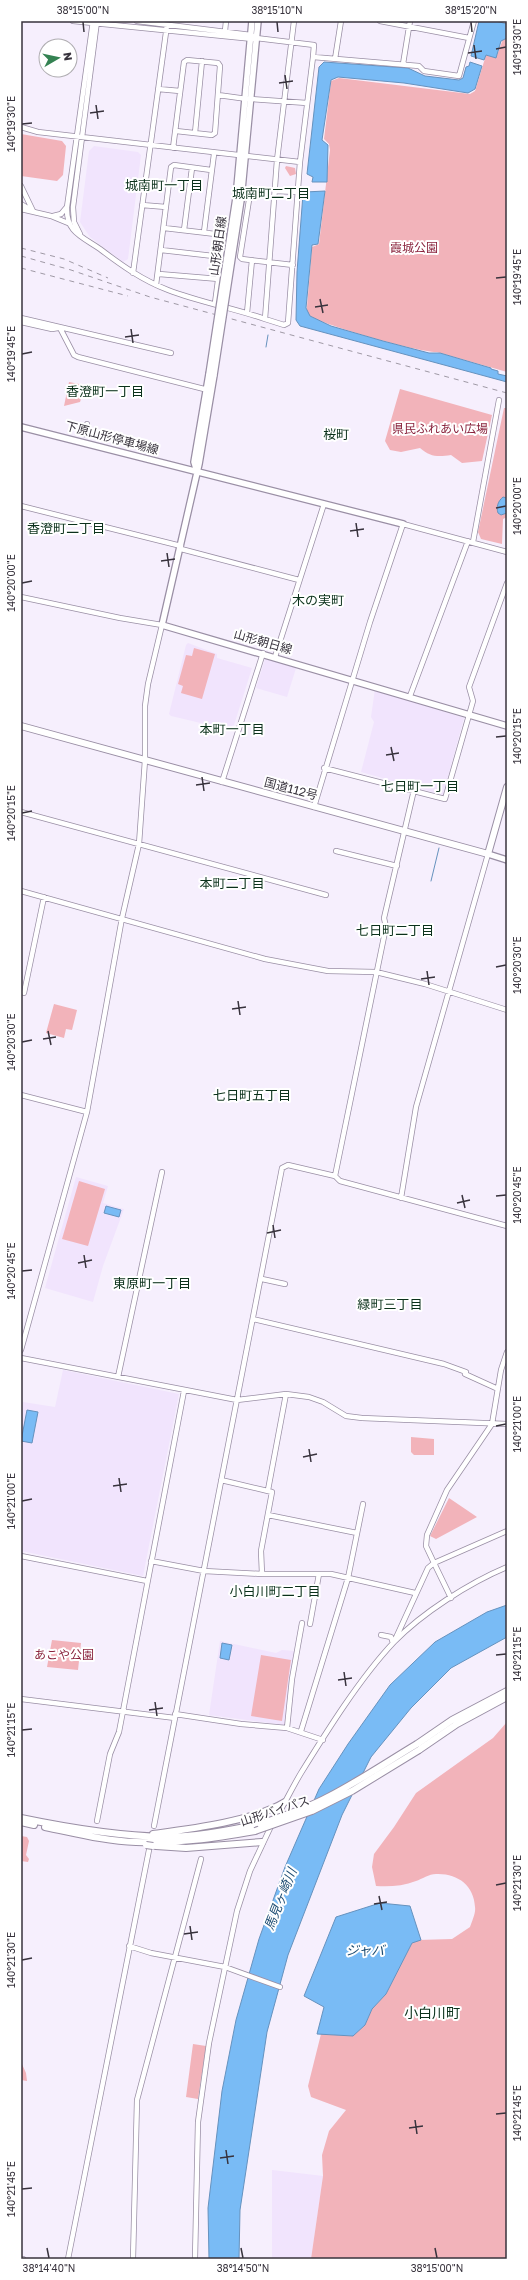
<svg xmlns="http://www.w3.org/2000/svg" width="528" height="2280" viewBox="0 0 528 2280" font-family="'Golos Text','Noto Sans JP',sans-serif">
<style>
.built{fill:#f1e4fd}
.green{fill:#f2b3ba}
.water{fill:#79bbf5;stroke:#6692be}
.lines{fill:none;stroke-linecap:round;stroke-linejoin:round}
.stream{stroke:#6692be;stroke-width:1}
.minor-tunnel{stroke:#d0c9d7;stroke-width:4.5;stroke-dasharray:4.5 2;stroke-linecap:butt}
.minor-casing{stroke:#9a8fa5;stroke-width:6}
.major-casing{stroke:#9a8fa5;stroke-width:8}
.highway-casing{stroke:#9a8fa5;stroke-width:8}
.minor{stroke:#fff;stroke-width:4.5}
.major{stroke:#fff;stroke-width:5.5}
.highway{stroke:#fff;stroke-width:6}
.rail{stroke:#9f99a5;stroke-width:1;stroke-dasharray:5 5;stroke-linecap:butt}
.major-bridge-casing{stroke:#9a8fa5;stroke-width:8;stroke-linecap:butt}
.highway-bridge-casing{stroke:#9a8fa5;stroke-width:8;stroke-linecap:butt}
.major-bridge{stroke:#fff;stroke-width:5.5}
.highway-bridge{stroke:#fff;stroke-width:6}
.ticks{fill:none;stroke:#38333d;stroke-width:1.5}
.labels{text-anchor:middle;stroke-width:4;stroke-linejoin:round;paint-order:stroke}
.street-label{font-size:12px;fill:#38333d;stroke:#fff}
.park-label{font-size:12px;fill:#89223c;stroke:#fff}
.neighbourhood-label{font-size:13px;fill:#0b311b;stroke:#fff}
.water-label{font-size:13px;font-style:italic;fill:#1c4c72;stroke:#fff}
.quarter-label{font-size:14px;fill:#0b311b;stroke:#fff}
.neatline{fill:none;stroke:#38333d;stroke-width:1.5}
.ticks-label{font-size:10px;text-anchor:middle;fill:#38333d}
</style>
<rect width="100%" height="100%" fill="#f6effd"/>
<!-- built -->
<path class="built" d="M94,146L138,152L141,155L128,259L123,262L90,237L80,222L89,151Z
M188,643L217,654V658L252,668L234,725L226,729L171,716L169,714L186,645Z
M266,656L297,665L287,697L256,688Z
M375,689L464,718L443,795L361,772L374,722L371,717Z
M76,1177L108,1186L103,1203L124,1209L103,1266L93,1302L45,1288Z
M63,1370L179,1394L143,1576L21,1551V1414L23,1402L55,1407Z
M220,1641L276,1653L282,1650L295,1651L285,1725L209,1715Z
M272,2170L323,2176L311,2259H272Z"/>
<!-- green -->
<path class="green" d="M503,39H507V372L437,352C421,353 323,325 310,316C307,313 307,311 307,307L312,247L319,244L330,150L329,144L324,139L331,81L339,78L470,94L475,91L486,55L496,58Z
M21,134L62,141L66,146L63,175L57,181L21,176Z
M286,166L295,168L296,174L290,176L285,168Z
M69,382L84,385L85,387L80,402L64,406Z
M400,389L492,415L482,461L462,463L451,455C438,457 430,457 420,448L401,452L390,450L385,441Z
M504,408H507V517L503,519L502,544L481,539L478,532Z
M194,648L215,654L202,699L181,693L183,686L178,684L186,655L192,656Z
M54,1004L77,1010L72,1030L66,1029L64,1038L46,1033Z
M79,1181L105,1189L88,1246L62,1239Z
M411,1437L434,1439V1455H414L411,1452Z
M449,1498L477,1517L436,1539L430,1536Z
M52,1640L81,1643L78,1670L47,1667Z
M261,1655L291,1660L282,1721L251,1716Z
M507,1722V2259H311L323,2176L322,2155L329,2131L346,2110L311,2097L308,2086L321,2034L353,2036L365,2025L372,2009L386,1994L412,1943L418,1940L452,1939L470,1927C472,1921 476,1913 475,1907C474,1885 457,1873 436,1874C429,1874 422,1879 416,1881C403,1886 389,1887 376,1886L372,1867L374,1854L394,1827L416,1793L493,1738Z
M21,1836L27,1837L29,1841L26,1855L29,1859L28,1862L21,1861Z
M193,2044L206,2046L198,2099L186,2097Z
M21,2062L26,2073L27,2081L21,2080Z"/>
<!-- water -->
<path class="water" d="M479,21H496L507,24V38L501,41L496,58L486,55L484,60L471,56Z
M324,62L408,68L425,76L459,80L463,78L466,67L469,66L470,62L482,66L475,89L468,93L404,83L338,77L331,80L322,140L328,145L327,182H312L313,177L307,174L319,67Z
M325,191L318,244L312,245L306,308L310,316L331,326L383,341L429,353H440L491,368V369L498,371V374L507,376V382L300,326L296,320L297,272L303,194L305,192Z
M503,497L507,498V513L501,515L498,513C496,507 498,501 503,497Z
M106,1206L121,1210L119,1217L104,1213Z
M27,1410L38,1412L32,1443L21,1441Z
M507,1605V1637L451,1668L411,1708L371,1757L342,1815L288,1955L267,2032L240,2210L239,2259H209L208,2208L222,2091L236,2020L259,1939L285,1867L319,1789L348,1744L390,1685L435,1642L487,1612Z
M222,1643L232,1645L229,1660L220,1658Z
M380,1903L410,1906L421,1940L412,1943L386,1994L372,2009L365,2025L353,2036L317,2034L324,2007L304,1996L336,1917Z"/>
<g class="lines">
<!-- stream -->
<path class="stream" d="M266,347L268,335
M431,881L439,848"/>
<!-- minor-tunnel -->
<path class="minor-tunnel" d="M83,437L85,431"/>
<defs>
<path id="minor" d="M73,21L253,39
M93,21L67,207C66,232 81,236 100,249C121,265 142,280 168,290C199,302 233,308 265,319L277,160L294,21
M137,21L251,35L256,38L314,45L313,57
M380,21L469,38
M225,31L226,21
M335,59L341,21
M403,64L410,21
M158,89L180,91
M218,95L247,99
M251,99L307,103
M21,127L38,132L300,162
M195,133L202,61
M173,148L184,62L187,60L218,63L220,66L215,133L212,135L176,131
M21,186L33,211
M242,191L249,200L240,257L242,259L293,265
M275,191L297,192
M21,204L29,209
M142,205L166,207
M21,209L51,216L68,223
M53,216L61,214L66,208
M164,228L224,235L215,303
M184,230L192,168
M204,232L214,154
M80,234L74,222L73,207L97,21
M161,250L222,257
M133,273L167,25
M159,274L219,279
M156,285L171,167L174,165L211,170
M247,313L252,260
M21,318L171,353
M265,319L284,325L288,323L300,162L313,57L419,66L424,71L459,76L474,21
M21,322L52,329L58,328
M60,328L74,355L78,357L208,390
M85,431L87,424
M21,506L181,546
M473,542L499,400
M181,549L299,580
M21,597L120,618L162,625L148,684L145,706V760L139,844L122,918L87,1112L21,1350
M275,657L324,504
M410,696L468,541
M324,768L445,799L473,701L469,687L507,583
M222,782L263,653
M314,807L370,622L403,524L507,552
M21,812L326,895
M336,851L397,866
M21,891L265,959L328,971L376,972L425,984L507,1010
M24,993L44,897
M21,1095L87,1112
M335,1176L340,1181L507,1226
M401,1198L416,1107L488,854
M262,1279L285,1284
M253,1319L444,1364L466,1372
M21,1358L237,1400L286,1394L309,1397L323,1402L346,1416L362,1418L507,1424
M465,1374L498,1389
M118,1377L162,1172
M221,1480L272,1492L261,1551L262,1574
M268,1490L286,1394
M268,1515L357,1533
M21,1556L147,1581
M151,1561L204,1571L262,1574H331L415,1593
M451,1598L434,1563L507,1531
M310,1624L319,1574
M381,1635L391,1637L393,1643
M394,1642L428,1568L434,1563L426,1546L427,1535L447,1490L492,1424L501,1370L507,1352
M21,1699L175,1718
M175,1714L241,1724L287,1728L323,1740
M287,1728L292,1679L302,1623
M301,1731L348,1578L363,1504
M276,1818C285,1803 292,1788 301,1773C327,1731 360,1678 394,1642C422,1613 469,1583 507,1567
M97,1821L110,1754L119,1732L184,1391
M154,1826L282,1168L288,1165L335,1176L386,927L384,918L414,790
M129,1946L151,1953L225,1967L280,1987
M21,2259H23
M68,2259L149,1850
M133,2259L137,2100L201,1859
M195,2259L198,2122L209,2043L237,1911L250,1871L272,1824"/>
<path id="major" d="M236,198L252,21
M241,200L258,21
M214,375L199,464L162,625L507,726
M21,427L403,524
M197,472L194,462L209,374
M488,854L507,860"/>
<path id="highway" d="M21,726L488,854L507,787
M417,1744L452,1720L507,1691
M419,1750L457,1724L507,1697
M21,1818C69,1828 117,1836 166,1837C197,1837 229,1830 260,1824
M21,1822L34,1825
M45,1827C75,1833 105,1841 136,1842C176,1844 215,1838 255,1831
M153,1834C190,1829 254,1821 285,1802
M156,1846L186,1848L262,1842"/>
</defs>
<!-- minor casing -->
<use href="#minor" class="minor-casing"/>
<!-- major casing -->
<use href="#major" class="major-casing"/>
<!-- highway casing -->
<use href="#highway" class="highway-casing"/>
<!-- minor -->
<use href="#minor" class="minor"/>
<!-- major -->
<use href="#major" class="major"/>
<!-- highway -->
<use href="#highway" class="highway"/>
<!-- rail -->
<path class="rail" d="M21,248L64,259L108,278
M21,256L71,270L150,297L507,393
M21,268L128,296"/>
<defs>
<path id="major-bridge" d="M209,374L236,198
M214,375L241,200"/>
<path id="highway-bridge" d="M260,1824C283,1816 306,1809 328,1797C359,1781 387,1762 417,1744
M255,1831L312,1811L352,1791L419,1750
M146,1845L153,1846"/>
</defs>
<!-- major-bridge casing -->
<use href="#major-bridge" class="major-bridge-casing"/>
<!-- highway-bridge casing -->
<use href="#highway-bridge" class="highway-bridge-casing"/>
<!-- major-bridge -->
<use href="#major-bridge" class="major-bridge"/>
<!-- highway-bridge -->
<use href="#highway-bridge" class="highway-bridge"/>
</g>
<!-- ticks -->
<path class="ticks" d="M83,22L84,32M277,22L278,32M471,22L472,32M474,45L476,59M496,49L506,47M468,53L482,51M285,75L287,89M279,83L293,81M96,105L98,119M90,113L104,111M22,124L32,123M496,278L506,277M320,299L323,313M315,307L328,305M131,329L133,343M125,337L139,335M22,354L32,352M496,508L506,506M356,523L358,537M350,531L364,529M167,553L169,567M161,561L175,559M22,583L32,581M496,737L506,736M391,747L394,761M386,755L399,753M202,777L204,791M196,785L210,783M22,813L32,811M496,967L506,965M427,971L429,985M421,979L435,977M238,1001L240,1015M232,1009L246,1007M48,1031L51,1045M43,1039L56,1037M22,1042L32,1040M462,1195L465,1208M496,1196L506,1195M457,1203L470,1200M273,1225L275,1238M267,1233L281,1230M84,1255L86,1268M78,1263L92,1260M22,1271L32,1270M496,1426L506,1424M309,1449L311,1462M303,1457L317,1454M119,1478L121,1492M113,1486L127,1484M22,1501L32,1499M496,1655L506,1654M344,1672L346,1686M338,1680L352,1678M155,1702L157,1716M149,1710L163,1708M22,1730L32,1729M496,1885L506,1883M379,1896L382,1910M374,1904L387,1902M190,1926L192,1940M184,1934L198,1932M22,1960L32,1958M496,2114L506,2113M415,2120L417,2134M409,2128L423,2126M226,2150L228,2164M220,2158L234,2156M22,2189L32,2188M47,2248L49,2258M241,2248L243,2258M435,2248L437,2258"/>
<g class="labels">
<!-- street labels -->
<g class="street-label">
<text transform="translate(218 246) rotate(-82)" y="4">山形朝日線</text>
<text transform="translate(112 438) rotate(15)" y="4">下原山形停車場線</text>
<text transform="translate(263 642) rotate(16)" y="4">山形朝日線</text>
<text transform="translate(291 789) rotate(15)" y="4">国道112号</text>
<text transform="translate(275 1811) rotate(-18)" y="4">山形バイパス</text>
</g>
<!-- park labels -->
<g class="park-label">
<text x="414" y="252">霞城公園</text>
<text x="440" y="433">県民ふれあい広場</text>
<text x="64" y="1659">あこや公園</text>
</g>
<!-- neighbourhood labels -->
<g class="neighbourhood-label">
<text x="164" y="190">城南町一丁目</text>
<text x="271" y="198">城南町二丁目</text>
<text x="105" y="396">香澄町一丁目</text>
<text x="336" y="439">桜町</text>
<text x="66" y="533">香澄町二丁目</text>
<text x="318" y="605">木の実町</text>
<text x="232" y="734">本町一丁目</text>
<text x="420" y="791">七日町一丁目</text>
<text x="232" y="888">本町二丁目</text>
<text x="395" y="935">七日町二丁目</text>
<text x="252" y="1100">七日町五丁目</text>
<text x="152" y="1288">東原町一丁目</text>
<text x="390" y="1309">緑町三丁目</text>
<text x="275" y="1596">小白川町二丁目</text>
</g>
<!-- water labels -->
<g class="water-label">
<text transform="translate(280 1899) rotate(-68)" y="5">馬見ヶ崎川</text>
<text x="365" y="1955">ジャバ</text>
</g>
<!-- quarter labels -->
<g class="quarter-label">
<text x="432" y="2018">小白川町</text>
</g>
</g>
<!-- border -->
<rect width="528" height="2280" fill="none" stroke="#ffffff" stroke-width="44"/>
<!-- north arrow -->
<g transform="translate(58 58) rotate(81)"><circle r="19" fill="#ffffff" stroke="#afadb1"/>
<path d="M0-3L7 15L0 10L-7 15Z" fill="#348252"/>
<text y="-6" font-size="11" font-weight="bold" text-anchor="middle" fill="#38333d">N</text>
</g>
<rect x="22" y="22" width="484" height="2236" class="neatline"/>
<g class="ticks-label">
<text x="83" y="14">38°15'00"N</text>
<text x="277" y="14">38°15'10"N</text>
<text x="471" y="14">38°15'20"N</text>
<text transform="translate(517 47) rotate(-90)" y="4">140°19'30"E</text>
<text transform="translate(11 124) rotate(-90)" y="4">140°19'30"E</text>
<text transform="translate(517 277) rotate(-90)" y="4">140°19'45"E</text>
<text transform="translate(11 354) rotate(-90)" y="4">140°19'45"E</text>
<text transform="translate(517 506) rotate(-90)" y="4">140°20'00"E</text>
<text transform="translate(11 583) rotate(-90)" y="4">140°20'00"E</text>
<text transform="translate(517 736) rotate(-90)" y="4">140°20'15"E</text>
<text transform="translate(11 813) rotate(-90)" y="4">140°20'15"E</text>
<text transform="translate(517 965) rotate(-90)" y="4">140°20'30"E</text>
<text transform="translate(11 1042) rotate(-90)" y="4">140°20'30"E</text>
<text transform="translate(517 1195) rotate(-90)" y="4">140°20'45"E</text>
<text transform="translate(11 1271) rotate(-90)" y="4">140°20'45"E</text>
<text transform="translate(517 1424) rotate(-90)" y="4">140°21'00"E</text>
<text transform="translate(11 1501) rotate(-90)" y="4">140°21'00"E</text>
<text transform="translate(517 1654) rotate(-90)" y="4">140°21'15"E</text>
<text transform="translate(11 1730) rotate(-90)" y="4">140°21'15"E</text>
<text transform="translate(517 1883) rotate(-90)" y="4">140°21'30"E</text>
<text transform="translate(11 1960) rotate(-90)" y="4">140°21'30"E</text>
<text transform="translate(517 2113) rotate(-90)" y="4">140°21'45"E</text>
<text transform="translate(11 2189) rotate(-90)" y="4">140°21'45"E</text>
<text x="49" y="2272">38°14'40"N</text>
<text x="243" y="2272">38°14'50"N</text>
<text x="437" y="2272">38°15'00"N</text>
</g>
</svg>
